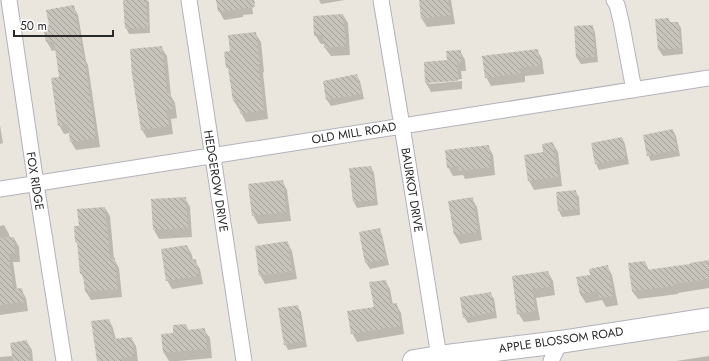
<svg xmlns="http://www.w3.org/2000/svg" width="709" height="361" viewBox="0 0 709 361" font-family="Jost,sans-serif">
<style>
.shadow{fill:#0003}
.building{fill:url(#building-back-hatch)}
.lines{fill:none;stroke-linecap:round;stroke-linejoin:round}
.street-casing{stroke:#b1b2bd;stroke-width:17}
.secondary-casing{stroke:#b1b2bd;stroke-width:24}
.street{stroke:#fff;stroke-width:15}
.secondary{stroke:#fff;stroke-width:22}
.labels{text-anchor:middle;stroke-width:3;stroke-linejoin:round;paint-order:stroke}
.street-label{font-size:12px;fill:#2a2a2a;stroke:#fff}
</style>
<defs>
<pattern id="building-back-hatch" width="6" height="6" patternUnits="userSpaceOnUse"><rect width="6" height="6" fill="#c7c4bc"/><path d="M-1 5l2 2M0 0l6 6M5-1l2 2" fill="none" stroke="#a29f99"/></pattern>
</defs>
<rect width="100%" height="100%" fill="#ebe6dd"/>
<!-- shadow -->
<path class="shadow" d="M124,0H147L149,2L150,33L129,34L126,28Z
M217,0H254L255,4L252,5L253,14L243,15V17L224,20L219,11Z
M319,0H345L321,4Z
M420,0H451L455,24L427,27L422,19Z
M73,6L78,15L86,61L88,65L100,147L76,150L71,142L70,133L64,134L59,125L60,78L56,50L52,51L47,42L50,25Z
M343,15L348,23L350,55L331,56L325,48V44H321L315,35Z
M668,19L671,23H678L681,28L683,54L663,56L659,50L656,20Z
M592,26L595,32L598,62L581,64L577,58Z
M255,33L261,42L264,72L263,73L268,119L246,122L241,113V109H239L233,100L230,71L227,67L231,52Z
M161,47L167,56L171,96L175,103L177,118L171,119L173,134L147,138L142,130Z
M537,50L542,59L544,74L525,76V82L491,86L486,77Z
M460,51L465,60L466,71H461L462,79L429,82V84L462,81V89L431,92L426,83L425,63L448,61Z
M357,76L360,81L364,99L331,106L327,100Z
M0,125L3,143L0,144Z
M673,131L676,136L680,156L651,161L648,155Z
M622,138L625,144L629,164L599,170L596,164L592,144Z
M553,144L558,152L562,186L534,190L529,181L544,153Z
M488,146L493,155L495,175L465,179L463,175L453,176L448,167Z
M371,167L374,173L378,205L357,208L354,202Z
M282,181L287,190L291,221L258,224L253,215Z
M575,191L579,197L580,215L562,217L559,211Z
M185,198L190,207L192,237L159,239L154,230L152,200Z
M472,199L477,207L482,240L460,244L455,235Z
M105,208L110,216L114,259L119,268L122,297L91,300L86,292L84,280L81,273L78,245L76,242L80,227Z
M4,225L9,234L10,239L14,238L19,247L20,262H13L17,289H21L26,298L28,311L0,315V226Z
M379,229L382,235L389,265L370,269L366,263L360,233Z
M287,242L292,251L297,279L265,284L260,275Z
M187,246L192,255L193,261H195L200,269L203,284L172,289L167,280Z
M709,261V288L678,293V294L638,299L632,291L645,262L649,270L691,265Z
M607,266L612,275L618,305L606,307L602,300L586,303L580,294L578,278L591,276Z
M548,272L553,281L555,295L536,298L540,320L524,322L518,313L513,277Z
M385,281L390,289L393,305L396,304L401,313L404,334L357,342L352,333L375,308Z
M490,293L494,299L497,318L468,323L464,317Z
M297,306L301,312L307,347L288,350L285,344Z
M109,320L113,328L116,340L131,338L136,346L138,361H98Z
M186,325L189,331L204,330L210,338L212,358L178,361H169L164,353L162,335L174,334Z
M27,342L32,350L33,361H0V357L13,356Z
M709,356V361H676Z"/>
<!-- building -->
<path class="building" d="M123,0H146L148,27L125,29Z
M216,0H254L255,7L218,12Z
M419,0H448L451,15L421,19Z
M74,5L83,55H84L96,138L70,142L68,124L58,126L51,78L59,77L54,41L46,42L43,26L49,25L46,10Z
M343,14L346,46L324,48L323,35L314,36L313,16Z
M669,18V22H678L681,48L658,50L655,19Z
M593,25L595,57L576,58L574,26Z
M256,32L260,64H258L264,110L240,114L238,100L233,101L228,68H226L224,52L230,51L228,35Z
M162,46L167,93H170L173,109L166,110L169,126L141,130L132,75L130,49Z
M538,49L540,65L520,68L521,73L485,78L482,56Z
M461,50V62L457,63L458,81L425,83L424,62L447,60L446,51Z
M357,74L361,94L326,100L323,81Z
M673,129L677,150L647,156L643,135Z
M622,137L626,158L595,164L591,143Z
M553,142L558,177L528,181L524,155L543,152L542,144Z
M489,145L491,167L459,171L458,166L447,168L445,150Z
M371,166L375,200L353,202L349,168Z
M283,180L286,212L252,216L248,184Z
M576,190L578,209L558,211L556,192Z
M186,197L188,228L153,230L151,199Z
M473,197L478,232L454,235L448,201Z
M105,207L110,259L115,258L117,289L85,292L83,273L80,274L77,242H75L74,226H79L77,209Z
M380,228L386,259L365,263L359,232Z
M7,237H14L15,253L9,254L13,289L22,288L24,302L0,305V238Z
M288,241L292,271L259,276L255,246Z
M187,245L190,260L196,259L198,276L166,281L161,249Z
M709,260V279L674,284V286L632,291L628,263L645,261L646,270L690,264V263Z
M608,265L613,296L599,298L598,291L580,294L576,277L590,275L589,269Z
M548,271L551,287L532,289L535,311L517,314L512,276Z
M386,280L390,304L397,303L400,326L351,334L347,311L374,307L369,282Z
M491,292L494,312L463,318L460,297Z
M298,305L304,341L284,345L278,308Z
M109,319L113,339L132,337L134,356L121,358V361H97L91,321Z
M186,324L187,330L205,328L207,349L163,353L161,334L173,333V325Z
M27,340L30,361H13L10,343Z"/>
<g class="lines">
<defs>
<path id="street" d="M9,0L36,184L64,361
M189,0L244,361
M381,0L402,126L439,357
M614,0L617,5L621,21L634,90
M0,189L709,78
M551,361L560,342"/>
<path id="secondary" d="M414,361L439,357L560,342L709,319"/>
</defs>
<!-- street casing -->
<use href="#street" class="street-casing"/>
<!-- secondary casing -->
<use href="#secondary" class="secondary-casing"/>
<!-- street -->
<use href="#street" class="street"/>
<!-- secondary -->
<use href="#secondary" class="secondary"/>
</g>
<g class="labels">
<!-- street labels -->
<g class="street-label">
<text transform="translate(354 133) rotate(-9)" y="4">OLD MILL ROAD</text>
<text transform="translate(35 181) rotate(81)" y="4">FOX RIDGE</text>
<text transform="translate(216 181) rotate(81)" y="4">HEDGEROW DRIVE</text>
<text transform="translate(412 190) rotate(81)" y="4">BAURKOT DRIVE</text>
<text transform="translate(561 340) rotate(-8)" y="4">APPLE BLOSSOM ROAD</text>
</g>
</g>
<!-- scale -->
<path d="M14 30v6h99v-6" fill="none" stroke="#2a2a2a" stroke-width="2"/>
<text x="20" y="30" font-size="12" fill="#2a2a2a" stroke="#ffffff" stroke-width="3" paint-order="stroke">50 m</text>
</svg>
